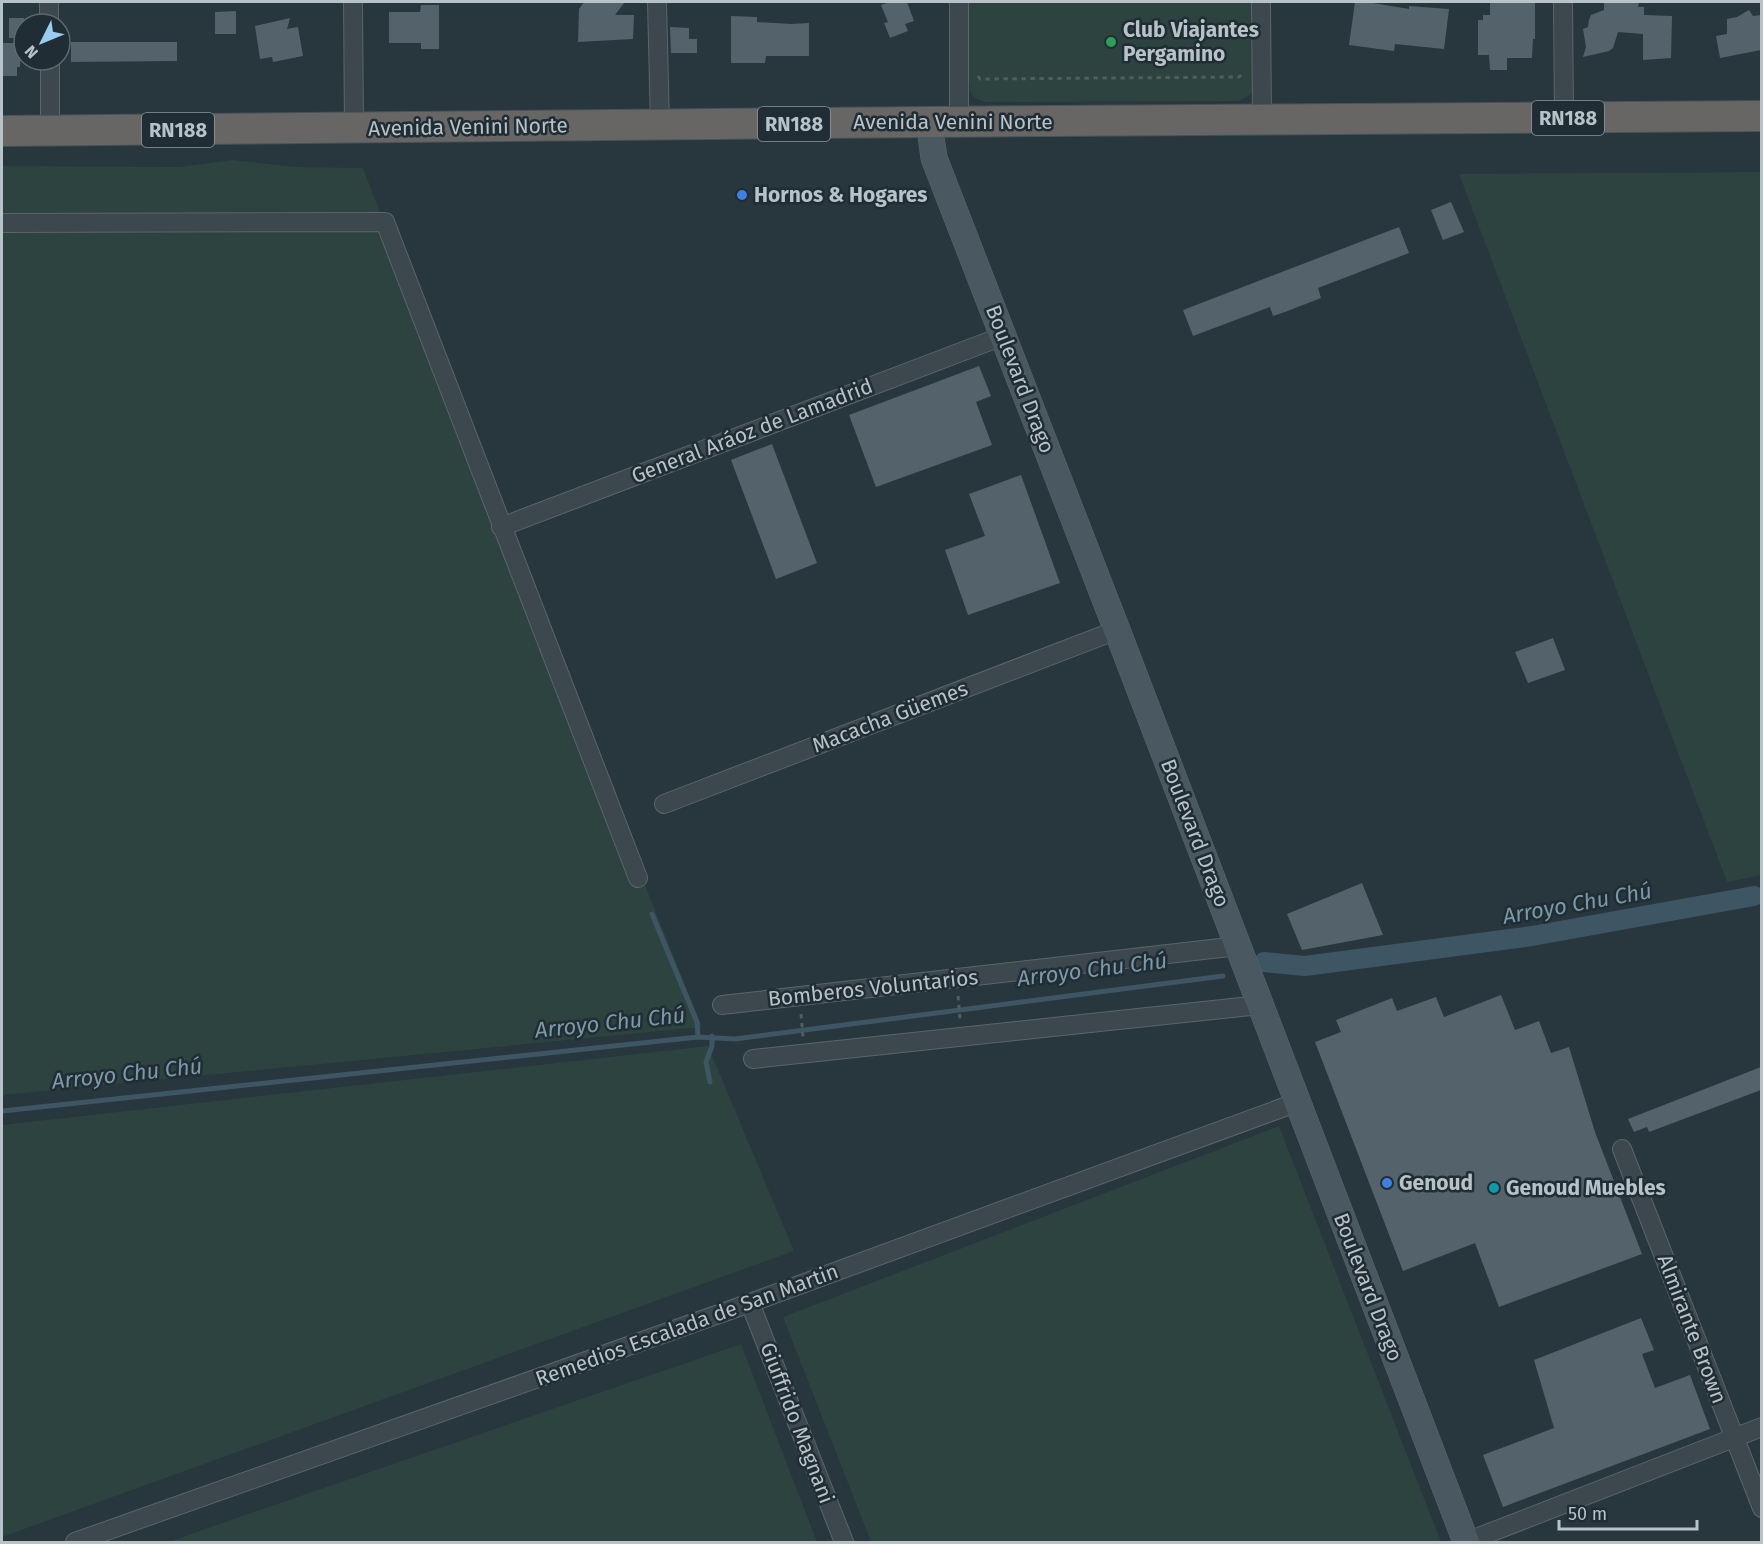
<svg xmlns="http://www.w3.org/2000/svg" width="1763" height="1544" viewBox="0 0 1763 1544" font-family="'Fira Sans',sans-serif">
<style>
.green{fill:#2d433f}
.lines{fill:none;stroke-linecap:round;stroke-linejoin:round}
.stream{stroke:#3e5664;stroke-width:5}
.canal{stroke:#3e5664;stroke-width:20}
.building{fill:#54636b}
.minor-casing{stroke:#5a656c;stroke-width:20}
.secondary-casing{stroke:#5a656c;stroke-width:27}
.trunk-casing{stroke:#475259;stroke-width:32}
.path{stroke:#4c605d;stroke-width:3;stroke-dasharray:4.5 4.5;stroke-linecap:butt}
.minor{stroke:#3c484e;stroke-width:18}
.secondary{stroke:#4a5861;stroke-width:26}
.trunk{stroke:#676664;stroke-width:30}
.leisure-dot{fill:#2e9e5b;stroke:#212d34;stroke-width:2}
.shop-dot{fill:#3f7fe0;stroke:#212d34;stroke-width:2}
.culture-dot{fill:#0f9aa8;stroke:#212d34;stroke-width:2}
.labels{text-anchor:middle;stroke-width:5;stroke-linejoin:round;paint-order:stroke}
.shield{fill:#212d34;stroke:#8b959c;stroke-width:1.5}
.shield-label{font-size:20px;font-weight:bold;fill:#b8c2c9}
.poi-label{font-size:21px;font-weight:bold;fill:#b8c2c9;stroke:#212d34;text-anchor:start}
.street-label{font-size:21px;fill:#b8c2c9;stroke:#212d34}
.water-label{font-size:22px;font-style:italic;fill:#7c99a9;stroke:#212d34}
</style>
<rect width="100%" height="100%" fill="#28363e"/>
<!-- green -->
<path class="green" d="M967,2H1253V90L1250,95L1239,101L985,102C981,101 976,99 973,96C965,87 968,17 967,2Z
M232,160L295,167L363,168L501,527L702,1027L2,1095V166L179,167Z
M1761,172L1762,875L1727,882L1459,174Z
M708,1046L794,1251L2,1537V1125Z
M1279,1126L1441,1542H871L783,1317Z
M741,1344L817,1542H169L219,1524Z"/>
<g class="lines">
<!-- stream -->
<path class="stream" d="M1754,896L1762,894
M652,914L697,1022L698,1037
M710,1082L706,1062L712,1046V1036
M2,1111L698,1037L735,1039L1223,976"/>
<!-- canal -->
<path class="canal" d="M1264,962L1305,966L1532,936L1754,896"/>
</g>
<!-- building -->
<path class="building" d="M584,2H625L615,15H634L633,39L578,42L579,9Z
M890,2H907L914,21L905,24L908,31L890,38L884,23L888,22L881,5Z
M1355,2H1367L1409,9V6L1449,9L1444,49L1395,44L1394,51L1349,45Z
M1490,2H1535V39H1533L1532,58H1507V70H1490L1489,55H1478V20H1483V15H1490Z
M1604,2H1639L1638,7H1644V15L1672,16L1671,58L1643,60V34L1618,32L1613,48L1609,51L1583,57L1586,47L1583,29L1588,27L1589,20L1591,15L1604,10Z
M421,5H439V49H421V43H389V12H420Z
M1749,10L1753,16L1761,15V50L1720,58L1716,36L1727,34V19L1737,17Z
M236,11V34H215V12Z
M731,16L757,17V22L791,24L809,23V56H766L765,63H731Z
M9,18H24V38H9Z
M290,18L287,29L298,27L303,56L273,62L272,57L260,59L255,26Z
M670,27L689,28V39H697V53H671Z
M71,42H177V61L71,62Z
M2,43H21L20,67H17V76H2Z
M1451,202L1464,232L1443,240L1431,210Z
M1399,227L1409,253L1318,288L1321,298L1285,312L1273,316L1270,307L1193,336L1183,310Z
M979,366L991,396L976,402L992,445L876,487L849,415Z
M772,444L817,563L776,579L731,460Z
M1021,475L1060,583L968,615L945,550L985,536L969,494Z
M1553,638L1565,670L1528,683L1515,652Z
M1362,883L1383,935L1302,950L1287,914Z
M1501,995L1515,1030L1539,1021L1551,1053L1569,1047L1595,1132L1642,1254L1499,1307L1475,1243L1403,1271L1315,1042L1341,1032L1336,1020L1392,998L1397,1011L1436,997L1444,1017Z
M1761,1067V1090L1649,1132L1647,1127L1634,1132L1628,1119Z
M1641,1318L1654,1350L1642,1354L1655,1388L1690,1375L1710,1429L1503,1507L1483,1455L1554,1428L1534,1360Z"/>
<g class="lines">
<defs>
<path id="minor" d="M49,2V24
M353,2L354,128
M657,2L660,125
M959,2V122
M1261,2L1262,120
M1563,2L1564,118
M50,60V131
M2,223L385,222L638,878
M501,527L1003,336
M664,804L1117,630
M722,1005L1238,946
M753,1059L1260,1005
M1622,1149L1762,1508
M750,1303L844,1542
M75,1542L750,1303L1298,1102
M1466,1542L1762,1427"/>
<path id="secondary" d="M929,122L934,158L1117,630L1466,1542"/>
<path id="trunk" d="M2,131L929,122L1762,116"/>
</defs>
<!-- minor casing -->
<use href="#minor" class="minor-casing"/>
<!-- secondary casing -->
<use href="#secondary" class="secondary-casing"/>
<!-- trunk casing -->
<use href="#trunk" class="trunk-casing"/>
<!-- path -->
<path class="path" d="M978,76L980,79L1239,77L1244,72
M958,996L960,1019
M801,1014L803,1037"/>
<!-- minor -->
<use href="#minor" class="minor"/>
<!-- secondary -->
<use href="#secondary" class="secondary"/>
<!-- trunk -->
<use href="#trunk" class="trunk"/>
</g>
<!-- markers -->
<circle class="leisure-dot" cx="1111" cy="42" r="6"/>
<g class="shop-dot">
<circle cx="742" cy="195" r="6"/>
<circle cx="1387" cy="1183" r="6"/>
</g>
<circle class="culture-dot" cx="1494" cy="1188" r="6"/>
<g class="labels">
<!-- shield labels -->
<g class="shield">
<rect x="1532" y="101" width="72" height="34" rx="4.5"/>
<rect x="758" y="107" width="72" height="34" rx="4.5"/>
<rect x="142" y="113" width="72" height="34" rx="4.5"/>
</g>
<g class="shield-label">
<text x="1568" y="125">RN188</text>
<text x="794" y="131">RN188</text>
<text x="178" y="137">RN188</text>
</g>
<!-- poi labels -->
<g class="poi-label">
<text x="1123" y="37">Club Viajantes<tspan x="1123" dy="24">Pergamino</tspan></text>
<text x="754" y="202">Hornos &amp; Hogares</text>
<text x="1399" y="1190">Genoud</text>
<text x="1506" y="1195">Genoud Muebles</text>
</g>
<!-- street labels -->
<g class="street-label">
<text x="953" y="129">Avenida Venini Norte</text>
<text transform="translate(468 127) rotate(-1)" y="7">Avenida Venini Norte</text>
<text transform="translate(1020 379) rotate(69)" y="7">Boulevard Drago</text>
<text transform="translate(752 431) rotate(-21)" y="7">General Aráoz de Lamadrid</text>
<text transform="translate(890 717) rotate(-21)" y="7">Macacha Güemes</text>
<text transform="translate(1195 833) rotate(69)" y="7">Boulevard Drago</text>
<text transform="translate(873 988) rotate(-6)" y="7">Bomberos Voluntarios</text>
<text transform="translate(1368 1287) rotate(69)" y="7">Boulevard Drago</text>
<text transform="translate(687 1325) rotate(-20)" y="7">Remedios Escalada de San Martin</text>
<text transform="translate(1692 1329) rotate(69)" y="7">Almirante Brown</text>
<text transform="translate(797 1423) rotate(69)" y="7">Giuffrido Magnani</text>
</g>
<!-- water labels -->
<g class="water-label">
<text transform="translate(1577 903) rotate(-10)" y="8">Arroyo Chu Chú</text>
<text transform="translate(1092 969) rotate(-7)" y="8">Arroyo Chu Chú</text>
<text transform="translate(610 1022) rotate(-6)" y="8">Arroyo Chu Chú</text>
<text transform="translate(127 1073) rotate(-6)" y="8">Arroyo Chu Chú</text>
</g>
</g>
<!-- border -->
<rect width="1763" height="1544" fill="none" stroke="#b8c2c9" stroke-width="6"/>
<!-- north arrow -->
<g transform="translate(42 42) rotate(227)"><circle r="28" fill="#212d34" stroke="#5d6970" stroke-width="1.5"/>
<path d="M0-4.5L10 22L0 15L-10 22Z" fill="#98cdef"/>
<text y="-9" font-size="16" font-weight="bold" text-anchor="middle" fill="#b8c2c9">N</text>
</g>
<!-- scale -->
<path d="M1559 1520v9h138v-9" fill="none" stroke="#b8c2c9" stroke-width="3"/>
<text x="1568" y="1520" font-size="18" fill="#b8c2c9" stroke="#212d34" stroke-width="4.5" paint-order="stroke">50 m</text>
</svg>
